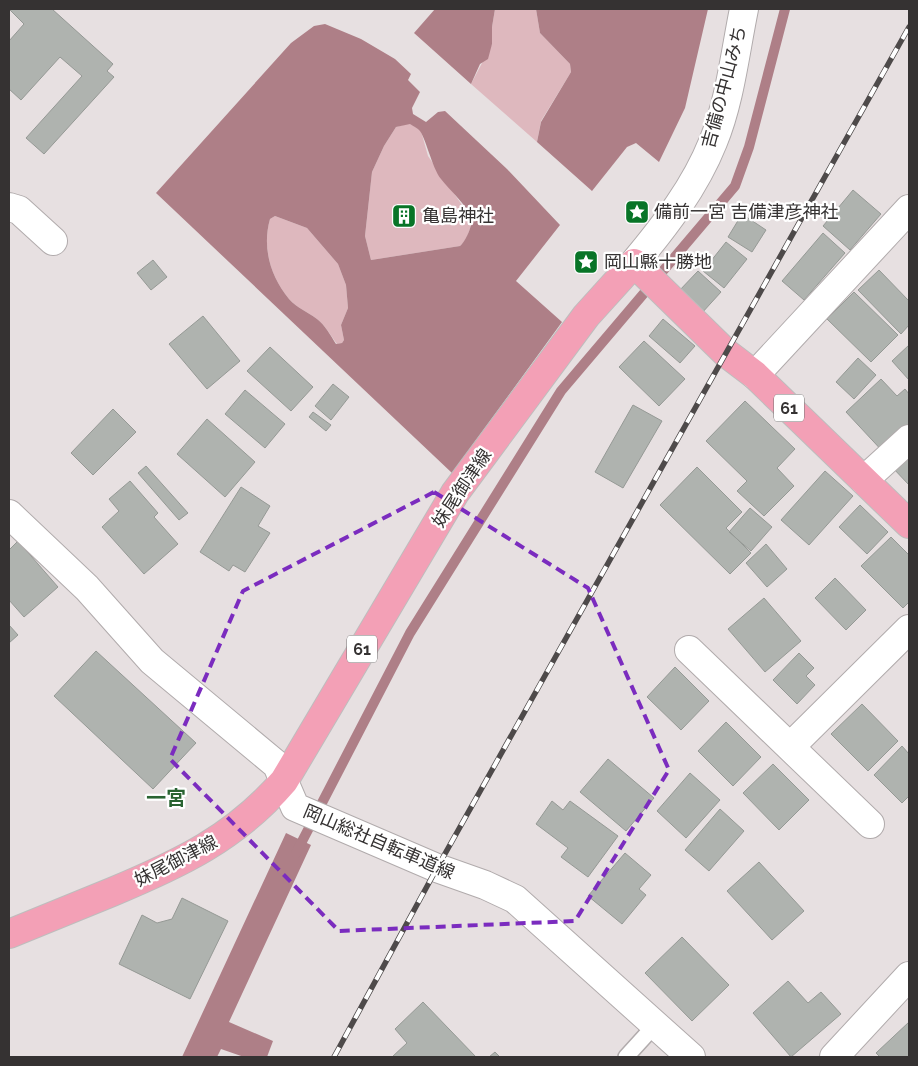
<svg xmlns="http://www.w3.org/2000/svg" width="918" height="1066" viewBox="0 0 918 1066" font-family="Raleway,'Noto Sans JP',sans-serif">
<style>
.green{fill:#deb8be}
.water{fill:#ae7f87;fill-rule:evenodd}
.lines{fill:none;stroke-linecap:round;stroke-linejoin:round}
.stream{stroke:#ae7f87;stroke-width:10}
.building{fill:#afb3af;stroke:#959995}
.lane-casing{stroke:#b1abac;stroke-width:18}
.street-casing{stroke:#b1abac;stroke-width:30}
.secondary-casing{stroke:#b1abac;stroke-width:30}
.primary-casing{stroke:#bebdbd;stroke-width:30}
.lane{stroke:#fff;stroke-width:15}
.street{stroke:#fff;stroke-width:28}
.secondary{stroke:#fff;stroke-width:28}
.primary{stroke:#f3a0b6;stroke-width:28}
.rail-casing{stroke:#4e4a4a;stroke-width:5.5}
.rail{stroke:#fff;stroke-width:4;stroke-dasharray:11;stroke-linecap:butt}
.marked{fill:none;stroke:#7b2cbf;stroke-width:4;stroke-dasharray:10 6;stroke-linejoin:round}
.labels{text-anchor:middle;stroke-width:4.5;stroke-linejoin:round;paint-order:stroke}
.shield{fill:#fff;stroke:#727070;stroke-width:1}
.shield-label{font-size:16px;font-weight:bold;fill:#353232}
.street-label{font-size:18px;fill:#353232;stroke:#fff}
.poi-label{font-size:18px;fill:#353232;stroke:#fff;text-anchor:start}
.quarter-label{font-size:20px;font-weight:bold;fill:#296331;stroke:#fff}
</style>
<rect width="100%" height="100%" fill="#e7e0e1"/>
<!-- green -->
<path class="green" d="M495,9H536L540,33L570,64L571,72L541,121L537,142L471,84L492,44V27Z
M410,123L421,131L428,156L471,218C472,227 467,240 460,246L371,260L365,236L372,172L384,146L396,127Z
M275,216L307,228L338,264L346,285L348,308L341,325L344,340L342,343L337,344C331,336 325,325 317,319C308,312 297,308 289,299C270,276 262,247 270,219Z"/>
<!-- water -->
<path class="water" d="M435,9H495L492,27V44L488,59L480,64L471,84L414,33Z
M536,9H708L685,108L659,162L636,143L627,147L592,191L537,142L541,122L571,72L570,64L540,33Z
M325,24L361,39L395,59L411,74L408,80L420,92L412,108L413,114L426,122L438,112L445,111L507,169L560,225L516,281L562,322L452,473L156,193L291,43L314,26ZM410,124C413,126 417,128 419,130C425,135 432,168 441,179C450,191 467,204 471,219C473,226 465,242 460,246L371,260L365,236L372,172L384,146L396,127ZM275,216L307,228L338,264L346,285L348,308L341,325L344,340L342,343L336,344C331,336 325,325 317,319C308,312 297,308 289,299C270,276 262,247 270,219Z
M286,833L311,845L229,1022L273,1041L267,1057H244L221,1049L217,1057H182Z"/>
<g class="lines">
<!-- stream -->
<path class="stream" d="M296,853L410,633L561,391L735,186L749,147L785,9"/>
</g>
<!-- building -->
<path class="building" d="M9,9H52L113,64L107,71L114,77L44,154L26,138L82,76L60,57L21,100L9,89V41L24,24Z
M853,190L881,214L850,250L823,226Z
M404,210L409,215L403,220L399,217Z
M742,214L766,230L752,252L728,237Z
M823,233L845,253L804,300L782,281Z
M726,242L747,259L724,288L703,271Z
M153,260L167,277L151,290L137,273Z
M879,270L909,301V325L901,334L858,290Z
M698,271L721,292L701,314L678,292Z
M854,292L898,335L871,362L827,319Z
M203,316L240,361L207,389L169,344Z
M663,319L695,346L680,363L649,336Z
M644,341L685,379L659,406L619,367Z
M909,345V380L892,361Z
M270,347L313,387L291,411L247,371Z
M858,358L876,375L854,399L836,382Z
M881,379L897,396L905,389L909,394V433L886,455L846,412Z
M333,384L349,397L331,420L315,406Z
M245,390L285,424L265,448L225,414Z
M745,401L795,449L777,468L794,486L764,516L737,491L747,481L706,441Z
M633,405L662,421L623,488L595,472Z
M113,409L136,432L93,475L71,453Z
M313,412L331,425L326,431L309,417Z
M207,419L255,462L225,497L177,454Z
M909,451V485L892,467Z
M146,466L188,513L179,520L138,473Z
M697,467L742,512L726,528L751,553L730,574L660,505Z
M825,471L853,496L809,545L781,520Z
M130,481L158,513L154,517L178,544L144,574L102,527L119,511L109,499Z
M241,487L270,506L258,526L270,533L245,572L233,565L229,571L200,552Z
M860,505L888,532L867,554L839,527Z
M750,508L772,527L751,551L729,532Z
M891,537L909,555V602L903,608L861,566Z
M18,541L58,587L24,617L9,600V550Z
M766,544L787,569L767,587L746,563Z
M835,578L866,610L846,630L815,598Z
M764,598L801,641L765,672L728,629Z
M9,625L18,635L9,643Z
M96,651L196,743L153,789L54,696Z
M799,653L814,668L806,676L815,685L797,704L773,680Z
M675,667L709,701L681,730L647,697Z
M862,704L898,741L868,771L831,734Z
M726,722L761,757L733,786L698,751Z
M902,746L909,754V796L902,803L874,775Z
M608,759L654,798L626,831L580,792Z
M773,764L809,800L779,830L743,793Z
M690,773L720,800L686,838L657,811Z
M552,801L563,810L570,801L618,836L588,877L561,857L568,848L536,824Z
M720,809L744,831L709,871L685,850Z
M625,853L651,875L639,889L646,895L622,924L588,896Z
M759,862L804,911L772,940L727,891Z
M182,898L228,921L190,999L119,964L142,915L157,923L172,919Z
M682,937L729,985L692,1021L645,973Z
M788,981L808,1003L821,992L841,1014L791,1057L753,1013Z
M423,1002L476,1057H392L407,1043L395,1029Z
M909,1022V1057H880L876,1053Z
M495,1052L500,1057H489Z"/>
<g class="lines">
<defs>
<path id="lane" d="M626,1057L656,1024"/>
<path id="street" d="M9,207L19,210L53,241
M634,263C665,226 695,187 713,142C730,101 735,53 744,9
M864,480L909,439
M689,650L870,824
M790,747L909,629
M834,1057L909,976"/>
<path id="secondary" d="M755,375L909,209
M9,514L87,588L152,661L277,765L295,807L437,868L485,885L515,899L691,1057"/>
<path id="primary" d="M9,934C43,920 77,906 112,892C179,864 235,838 284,781L455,493L586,316L634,263L726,353L755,375L909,524"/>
</defs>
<!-- lane casing -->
<use href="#lane" class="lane-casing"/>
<!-- street casing -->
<use href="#street" class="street-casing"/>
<!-- secondary casing -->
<use href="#secondary" class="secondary-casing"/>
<!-- primary casing -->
<use href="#primary" class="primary-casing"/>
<!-- lane -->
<use href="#lane" class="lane"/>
<!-- street -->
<use href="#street" class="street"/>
<!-- secondary -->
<use href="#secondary" class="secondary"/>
<!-- primary -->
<use href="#primary" class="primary"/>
<defs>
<path id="rail" d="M334,1057L437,868L909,27"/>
</defs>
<!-- rail casing -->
<use href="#rail" class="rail-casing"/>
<!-- rail -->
<use href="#rail" class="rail"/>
</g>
<!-- marked area -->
<path class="marked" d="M434,492L588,588L669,770L575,921L339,931L170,759L243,591Z"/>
<!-- icons -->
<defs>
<symbol id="sight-square" viewBox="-11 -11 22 22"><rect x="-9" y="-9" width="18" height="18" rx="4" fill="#087427" stroke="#fff"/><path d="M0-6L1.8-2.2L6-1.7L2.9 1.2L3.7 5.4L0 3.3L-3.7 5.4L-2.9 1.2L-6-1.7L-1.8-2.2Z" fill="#fff"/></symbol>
<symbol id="building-square" viewBox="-11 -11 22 22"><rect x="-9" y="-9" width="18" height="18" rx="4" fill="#087427" stroke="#fff"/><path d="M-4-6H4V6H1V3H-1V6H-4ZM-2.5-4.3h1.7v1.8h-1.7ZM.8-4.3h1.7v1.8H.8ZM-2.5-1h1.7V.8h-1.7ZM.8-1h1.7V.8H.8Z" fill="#fff"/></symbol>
</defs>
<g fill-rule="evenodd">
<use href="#sight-square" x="623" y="198" width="28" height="28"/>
<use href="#building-square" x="390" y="202" width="28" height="28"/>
<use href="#sight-square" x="572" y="248" width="28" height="28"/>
</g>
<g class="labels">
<!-- shield labels -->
<g class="shield">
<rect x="774" y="394.5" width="30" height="27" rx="4"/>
<rect x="347" y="635.5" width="30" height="27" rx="4"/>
</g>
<g class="shield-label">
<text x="789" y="414">61</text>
<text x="362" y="655">61</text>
</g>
<!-- street labels -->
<g class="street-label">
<text transform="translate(724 87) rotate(-75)" y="6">吉備の中山みち</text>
<text transform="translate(462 488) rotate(-56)" y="6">妹尾御津線</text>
<text transform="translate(379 842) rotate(23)" y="6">岡山総社自転車道線</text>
<text transform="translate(176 861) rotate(-27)" y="6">妹尾御津線</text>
</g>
<!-- poi labels -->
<g class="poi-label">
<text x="654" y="218">備前一宮 吉備津彦神社</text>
<text x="422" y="222">亀島神社</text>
<text x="604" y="268">岡山縣十勝地</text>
</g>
<!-- quarter labels -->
<g class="quarter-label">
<text x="166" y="805">一宮</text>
</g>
</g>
<!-- border -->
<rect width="918" height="1066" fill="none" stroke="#353232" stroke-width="20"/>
</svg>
